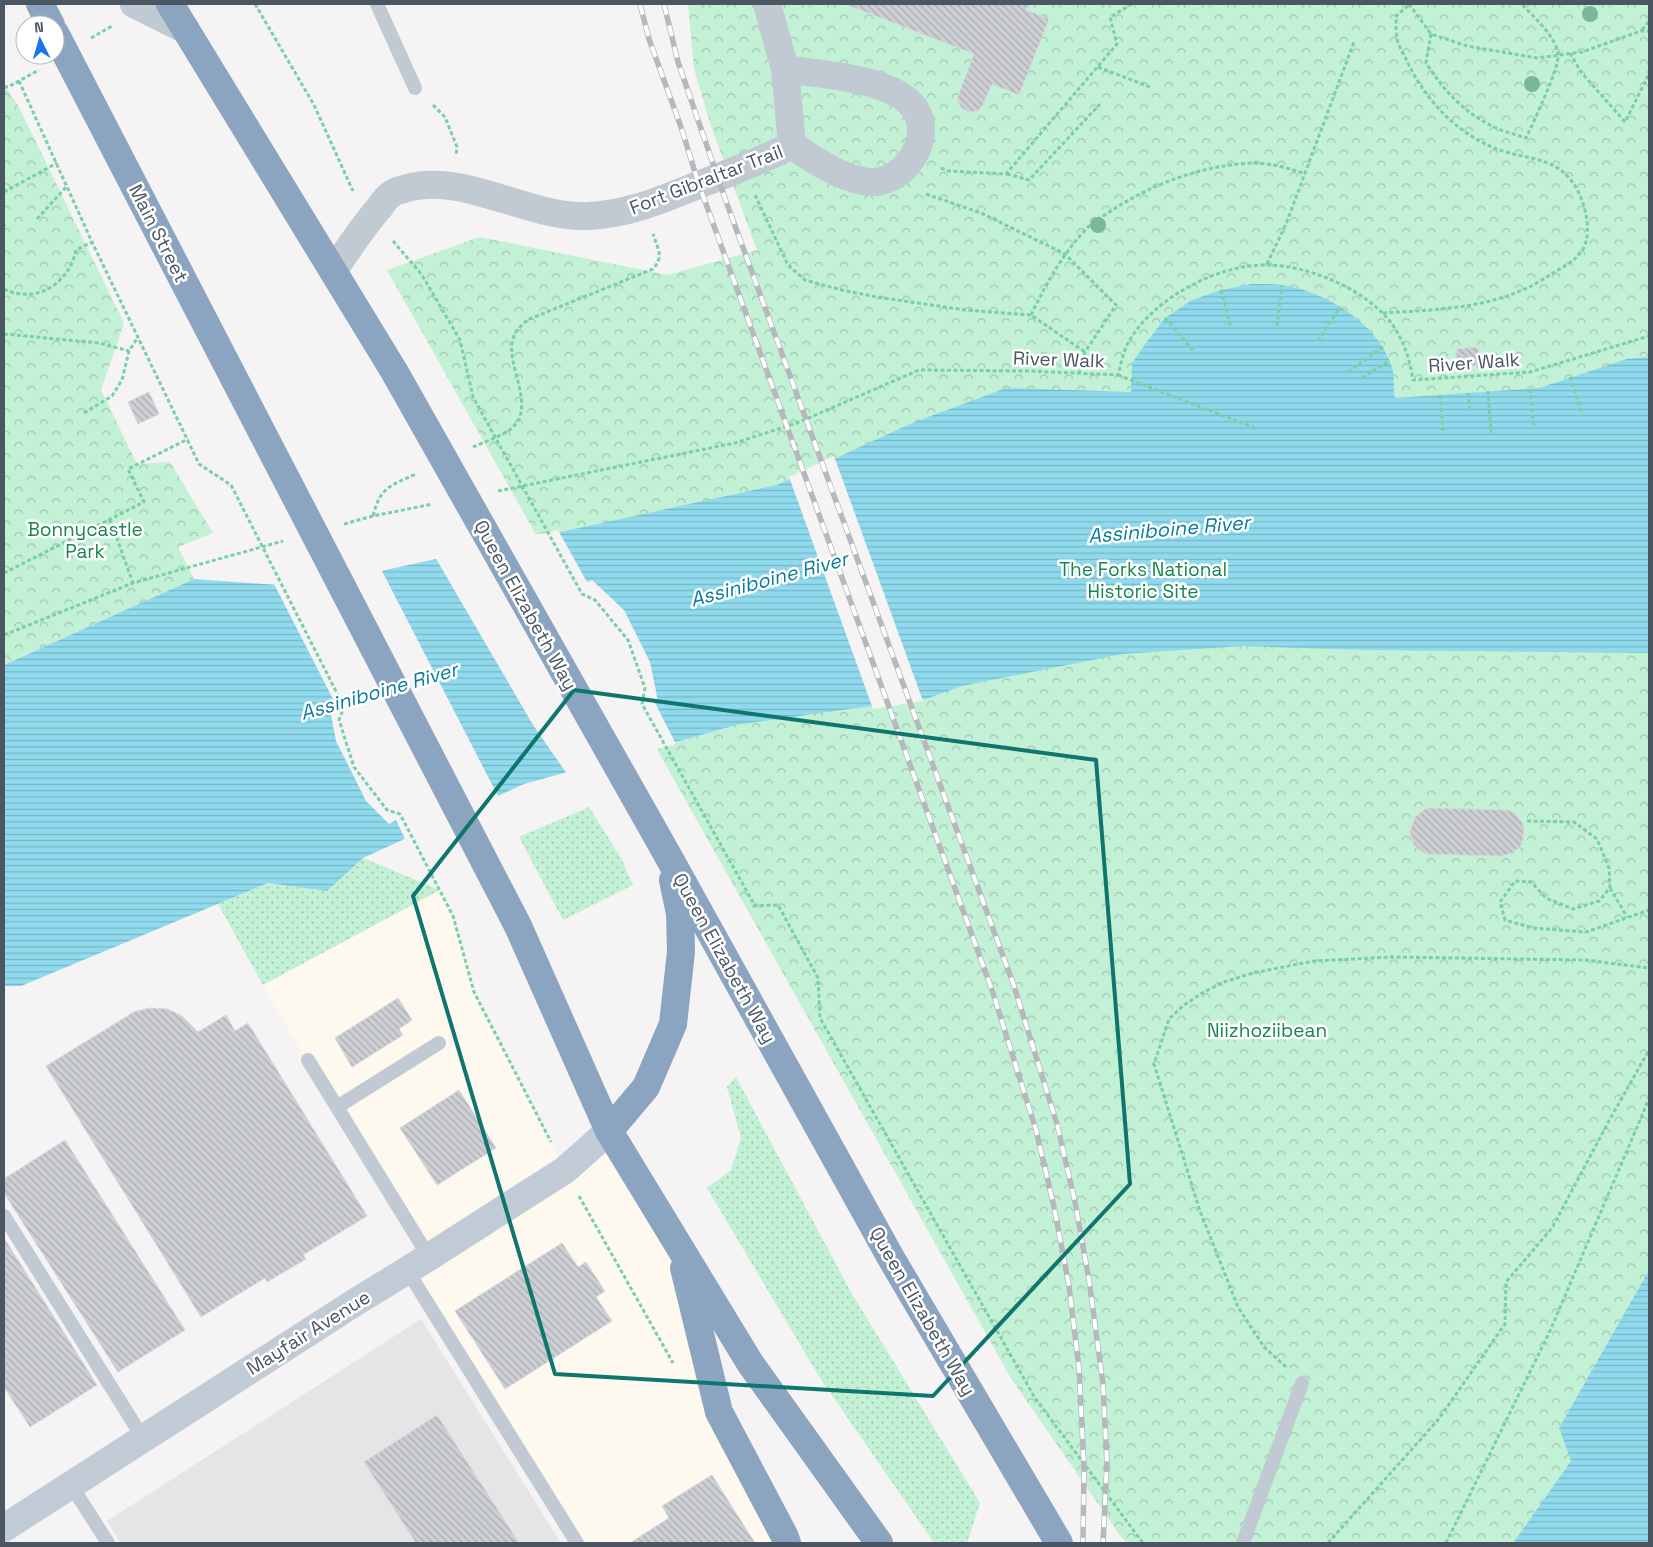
<svg xmlns="http://www.w3.org/2000/svg" width="1653" height="1547" viewBox="0 0 1653 1547" font-family="'Space Grotesk',sans-serif">
<style>
.commercial{fill:#fdf9ef}
.education{fill:#e6e4e5}
.grass{fill:url(#grass-dots)}
.forest{fill:url(#forest-crowns)}
.water{fill:url(#water-rules)}
.pier{fill:#f5f3f3}
.building{fill:url(#building-back-hatch);stroke:#d7d9de}
.lines{fill:none;stroke-linecap:round;stroke-linejoin:round}
.path{stroke:#7ad0a6;stroke-width:3;stroke-dasharray:4 2.5;stroke-linecap:butt}
.lane{stroke:#c1cad2;stroke-width:14}
.street{stroke:#c1cad2;stroke-width:28}
.secondary{stroke:#c1cbd6;stroke-width:28}
.highway{stroke:#8ba5c1;stroke-width:28}
.rail-casing{stroke:#b5b8bd;stroke-width:5.5}
.rail{stroke:#fff;stroke-width:4;stroke-dasharray:11;stroke-linecap:butt}
.tree{fill:#7bb799}
.marked{fill:none;stroke:#0f766e;stroke-width:4;stroke-linejoin:round}
.labels{text-anchor:middle;stroke-width:5;stroke-linejoin:round;paint-order:stroke}
.street-label{font-size:19px;fill:#4a5661;stroke:#fff}
.park-label{font-size:19px;fill:#17864f;stroke:#fff}
.water-label{font-size:20px;font-style:italic;fill:#0c7c9b;stroke:#fff}
</style>
<defs>
<pattern id="grass-dots" width="8" height="8" patternUnits="userSpaceOnUse" patternTransform="scale(1.25)"><rect width="8" height="8" fill="#c3f1d5"/><path d="M2 2h.1M6 6h.1" fill="none" stroke="#a0c6b0" stroke-width="1.8" stroke-linecap="round"/></pattern>
<pattern id="forest-crowns" width="20" height="18" patternUnits="userSpaceOnUse" patternTransform="scale(1.25)"><rect width="20" height="18" fill="#c3f1d5"/><path d="M2 6a3 3 0 1 1 6 0M12 15a3 3 0 1 1 6 0" fill="none" stroke="#a0c6b0"/></pattern>
<pattern id="water-rules" width="6" height="5" patternUnits="userSpaceOnUse" patternTransform="scale(1.25)"><rect width="6" height="5" fill="#90daee"/><path d="M0 2.5h6" fill="none" stroke="#78b4c4"/></pattern>
<pattern id="building-back-hatch" width="6" height="6" patternUnits="userSpaceOnUse" patternTransform="scale(1.25)"><rect width="6" height="6" fill="#cdcfd5"/><path d="M-1 5l2 2M0 0l6 6M5-1l2 2" fill="none" stroke="#a8abb0"/></pattern>
</defs>
<rect width="100%" height="100%" fill="#f5f3f3"/>
<!-- commercial -->
<path class="commercial" d="M440,890L453,916L474,992L565,1170L609,1131L677,1243L719,1412L787,1543H577L407,1270L428,1257L287,1027L263,985Z"/>
<!-- education -->
<path class="education" d="M421,1319L561,1543H121L107,1521Z"/>
<!-- grass -->
<path class="grass" d="M589,807L621,858L633,885L563,920L519,837Z
M363,858L440,890L263,985L218,904L268,883L327,891Z
M736,1077L852,1294L980,1503L967,1543H934L820,1378L707,1188L731,1170L741,1138L727,1087Z"/>
<!-- forest -->
<path class="forest" d="M688,4H1649V1270L1559,1428L1571,1461L1513,1543H1127L1119,1534L1012,1380L387,270L480,237L668,275L757,250L711,126L694,69Z
M4,85L18,105L124,323L101,390L137,464L170,462L213,533L178,547L194,579L4,665Z"/>
<!-- water -->
<path class="water" d="M1252,284C1262,284 1273,284 1282,285C1325,291 1379,324 1392,367C1395,376 1393,388 1395,398L1539,388L1627,359L1649,357V653L1366,650L1243,646L1122,654L962,686L929,698L736,725L524,784L363,858L327,891L268,883L21,986H4V665L194,579L307,587L777,485L912,423L1006,388L1131,392L1132,363L1146,343L1165,318L1192,300L1221,290Z
M1649,1270V1543H1513L1571,1461L1559,1428Z"/>
<!-- pier -->
<path class="pier" d="M834,456L923,701L873,709L789,477Z
M558,530L587,582L592,580L624,610L650,662L658,701L655,703L676,744L567,774L533,725L435,557Z
M381,569L499,798L406,841L396,820L389,824L366,801L336,741L329,704L334,701L273,582L307,585Z"/>
<!-- building -->
<path class="building" d="M845,4H1028L1026,10L1049,19L1019,95L992,84L982,107L978,111L969,112L961,108L957,99L974,54Z
M1478,347L1479,365L1457,367L1456,349Z
M149,392L159,414L138,424L128,402Z
M1427,808L1508,810L1514,813L1522,822L1524,828L1523,840L1521,845L1513,853L1501,856L1426,854L1420,850L1414,845L1411,838L1410,831L1415,817Z
M398,998L412,1020L399,1029L403,1035L352,1067L335,1038Z
M150,1008L167,1009L182,1016L198,1032L226,1015L235,1031L248,1023L367,1216L303,1255L306,1259L267,1282L265,1278L201,1317L46,1066L134,1012Z
M459,1090L496,1148L437,1185L400,1128Z
M65,1140L185,1330L118,1372L4,1193V1179Z
M4,1238L97,1385L30,1427L4,1387Z
M562,1243L578,1267L586,1262L605,1291L596,1297L612,1321L505,1389L455,1311Z
M437,1415L519,1543H416L364,1462Z
M712,1475L755,1543H630L669,1518L662,1506Z"/>
<g class="lines">
<!-- path -->
<path class="path" d="M255,4L314,105L353,191
M1409,4L1431,34L1467,46L1537,58L1582,52L1641,31H1649
M1642,30L1649,21
M1431,34L1426,63C1444,90 1460,109 1490,125C1501,131 1514,134 1526,138C1533,123 1560,67 1558,54C1555,35 1534,18 1522,4
M91,38L112,26
M1570,53L1581,72L1625,122L1647,78L1649,71
M1098,67L1150,87
M19,81L92,242L199,464L231,485L344,707L339,720L354,767L387,810L400,814L453,916L474,992L551,1142
M4,87H8L39,70
M433,105L445,117L457,147L456,156
M941,168L949,171L1006,174L1117,44L1110,17L1132,4
M1007,174L1029,180L1100,104
M4,192L57,163
M926,194L981,213L1065,254L1116,305L1085,352L1079,374
M755,195L788,265L805,280L842,290L877,297L965,310L1031,315L1085,352
M37,219L67,186
M4,225L5,226
M393,241L422,275L460,340L473,397L582,594L595,600L628,640L645,688L642,704L755,906L778,905L818,978L820,1018L1035,1398L1143,1543
M1267,264L1286,224L1354,42
M4,289C37,305 69,283 76,250L92,242
M1221,290L1231,328
M1383,313C1432,310 1482,309 1527,288C1536,284 1545,278 1553,273C1577,259 1590,252 1587,221C1585,203 1576,182 1562,171C1545,157 1515,157 1494,148C1454,131 1424,98 1406,59C1403,53 1398,45 1397,38C1396,31 1396,23 1396,16L1410,4
M1031,315C1046,284 1062,255 1086,229C1095,220 1107,214 1117,207C1157,182 1205,165 1253,163C1270,163 1289,168 1305,174
M1165,318L1193,350
M1277,326L1282,285
M4,334L99,343L129,351
M1318,341L1340,307
M1348,372L1383,347
M1118,375L1255,428
M1570,377L1583,416
M1362,378L1389,361
M1530,389L1534,429
M1488,391L1491,433
M1468,393L1470,411
M1440,395L1443,431
M84,413L112,396L122,380L129,351L138,337
M473,447C484,442 503,436 512,428C537,406 505,365 513,339C515,331 521,326 527,320L653,269C664,257 658,249 653,234
M498,491L735,443L797,423L919,370L1029,371L1118,375C1121,364 1123,353 1128,343C1152,299 1219,263 1269,265C1310,266 1367,290 1392,324C1404,341 1410,360 1413,380L1530,372L1649,336
M373,516C380,487 390,486 416,474
M110,519L133,583
M344,524L373,516L433,504
M4,573L144,502L128,469L188,439
M4,635L133,583L283,541
M1527,821L1574,822L1597,839L1609,868L1610,888L1599,901L1573,909L1546,898L1531,882L1515,881L1500,902L1505,920L1533,928L1586,932L1649,910
M1610,888L1627,917
M579,1196L673,1363
M1286,1367L1264,1347L1238,1307L1200,1211L1154,1064L1169,1019L1184,1005L1202,993L1224,982L1253,973L1314,961L1392,957L1585,960L1649,968
M1328,1543L1438,1420L1505,1324L1506,1282L1552,1228L1610,1119L1649,1050
M1446,1543L1550,1331L1649,1099"/>
<!-- lane -->
<path class="lane" d="M377,4L415,88
M308,1060L429,1257
M337,1107L439,1043
M4,1216L143,1438
M407,1270L577,1543
M71,1485L108,1543
M1243,1543L1302,1383"/>
<!-- street -->
<path class="street" d="M134,4L186,30
M767,4L785,69L792,145C813,160 845,181 871,182C908,183 939,130 909,102C883,78 820,74 785,69
M333,271C348,250 362,227 380,207C383,202 388,196 393,193C396,190 403,190 407,188C464,172 530,219 589,216C629,214 661,200 698,185C730,173 762,160 792,145"/>
<!-- secondary -->
<path class="secondary" d="M4,1528L354,1303L429,1257L565,1170L609,1131"/>
<!-- highway -->
<path class="highway" d="M40,4L51,25
M170,4L394,371L667,854L891,1258L1059,1543
M55,33L518,926L609,1131L750,1363L879,1543
M609,1131L646,1087L673,1024L681,952L680,914L673,880
M684,1268L719,1412L784,1535L787,1543"/>
<defs>
<path id="rail" d="M640,4L649,39L681,127L698,182L992,990L1036,1130L1054,1207L1069,1286L1079,1368L1084,1467L1083,1543
M664,4L678,62L727,204L1014,986L1057,1124L1075,1202L1089,1280L1103,1384L1107,1463L1103,1543"/>
</defs>
<!-- rail casing -->
<use href="#rail" class="rail-casing"/>
<!-- rail -->
<use href="#rail" class="rail"/>
</g>
<!-- trees -->
<g class="tree">
<circle cx="1590" cy="14" r="8"/>
<circle cx="1532" cy="84" r="8"/>
<circle cx="1098" cy="225" r="8"/>
</g>
<!-- marked area -->
<path class="marked" d="M574,690L1096,760L1130,1184L933,1396L555,1374L413,896Z"/>
<g class="labels">
<!-- street labels -->
<g class="street-label">
<text transform="translate(706 179) rotate(-21)" y="7">Fort Gibraltar Trail</text>
<text transform="translate(159 233) rotate(63)" y="7">Main Street</text>
<text transform="translate(1059 359) rotate(2)" y="7">River Walk</text>
<text transform="translate(1474 362) rotate(-4)" y="7">River Walk</text>
<text transform="translate(526 605) rotate(61)" y="7">Queen Elizabeth Way</text>
<text transform="translate(725 958) rotate(61)" y="7">Queen Elizabeth Way</text>
<text transform="translate(923 1311) rotate(60)" y="7">Queen Elizabeth Way</text>
<text transform="translate(308 1332) rotate(-32)" y="7">Mayfair Avenue</text>
</g>
<!-- park labels -->
<g class="park-label">
<text x="85" y="536">Bonnycastle<tspan x="85" dy="22">Park</tspan></text>
<text x="1143" y="576">The Forks National<tspan x="1143" dy="22">Historic Site</tspan></text>
<text x="1267" y="1037">Niizhoziibean</text>
</g>
<!-- water labels -->
<g class="water-label">
<text transform="translate(1169 529) rotate(-5)" y="7">Assiniboine River</text>
<text transform="translate(769 579) rotate(-15)" y="7">Assiniboine River</text>
<text transform="translate(379 691) rotate(-16)" y="7">Assiniboine River</text>
</g>
</g>
<!-- border -->
<rect width="1653" height="1547" fill="none" stroke="#4a5661" stroke-width="10"/>
<!-- north arrow -->
<g transform="translate(40 40) rotate(355)"><circle r="24" fill="#ffffff" stroke="#b7bbc0"/>
<path d="M0-4L9 19L0 12L-9 19Z" fill="#1a73e8"/>
<text y="-8" font-size="14" font-weight="bold" text-anchor="middle" fill="#4a5661">N</text>
</g>
</svg>
